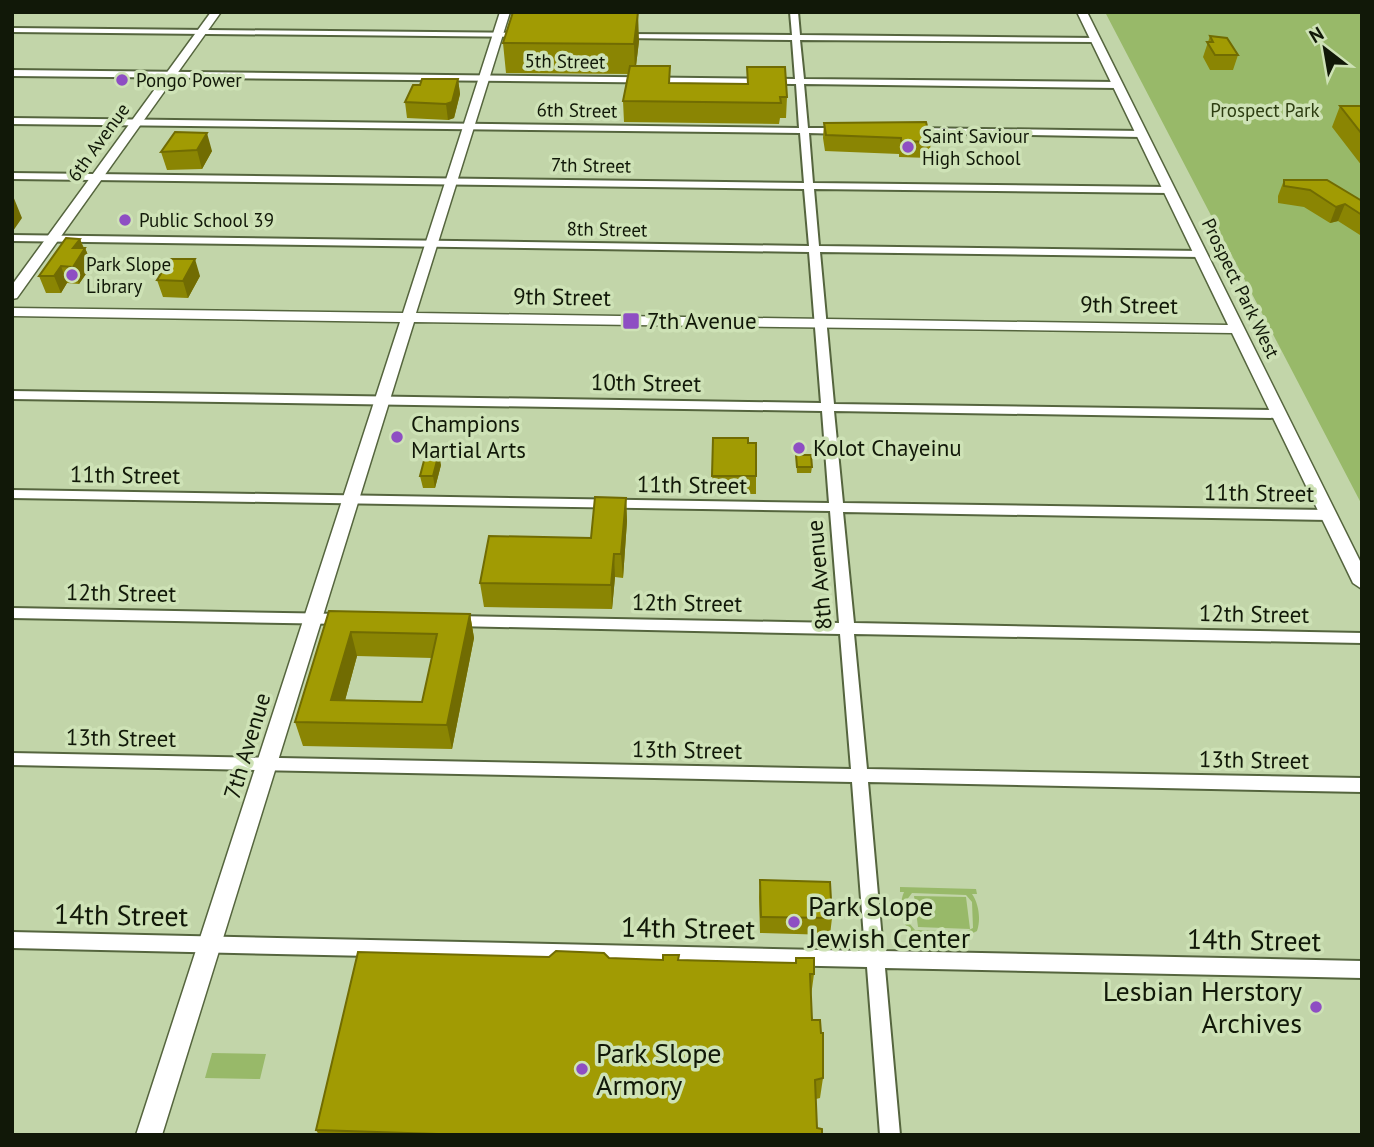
<svg xmlns="http://www.w3.org/2000/svg" width="1374" height="1147" viewBox="0 0 1374 1147" font-family="'PT Sans',sans-serif">
<style>
.green{fill:#98b969;fill-rule:evenodd}
.lines{fill:none;stroke-linecap:round;stroke-linejoin:round}
.minor-casing{stroke:#55653e;stroke-width:4}
.tertiary-casing{stroke:#55653e;stroke-width:3}
.minor{fill:#fff;fill-rule:evenodd}
.tertiary{fill:#fff;fill-rule:evenodd}
.wall{fill:#8a8503;fill-rule:evenodd}
.shaded-wall{fill:#716c02}
.building{fill:#a19b03;stroke:#716c02;stroke-width:2;fill-rule:evenodd}
.poi-dot{fill:#8e4ec3;stroke:#cee2b6;stroke-width:2.5}
.labels{text-anchor:middle;stroke-width:7;stroke-linejoin:round;paint-order:stroke}
.far-street-label{font-size:19px;fill:#111808;stroke:#cee2b6}
.far-poi-label{font-size:19px;fill:#111808;stroke:#cee2b6;text-anchor:start}
.far-park-label{font-size:19px;fill:#2d3d11;stroke:#cee2b6}
.street-label{font-size:23px;fill:#111808;stroke:#cee2b6}
.poi-label{font-size:23px;fill:#111808;stroke:#cee2b6;text-anchor:start}
.near-poi-label{font-size:28px;fill:#111808;stroke:#cee2b6;text-anchor:start}
.near-street-label{font-size:28px;fill:#111808;stroke:#cee2b6}
</style>
<rect width="100%" height="100%" fill="#c2d5a9"/>
<!-- green -->
<path class="green" d="M1105,12H1362V505Z
M900,887L976,889L977,894H972C979,904 981,920 977,931L965,937L913,934C901,924 898,906 904,892H900ZM912,893L966,895L972,902L973,928L965,932L915,930L909,923L906,901Z
M914,896L966,897L970,929L918,927Z
M212,1053L266,1054L260,1079L205,1078Z"/>
<g class="lines">
<defs>
<path id="minor" d="M790,12H798L800,35L1096,38L1100,40L1096,42L800,40L804,79L1117,82L1121,85L1117,88L804,84L808,128H843L848,131L843,134L809,133L813,183L1169,187L1174,190L1169,193L814,189L819,246L1201,251L1206,254L1201,257L820,252L834,404L1279,410L1285,414L1279,418L834,411L843,503L1329,510L1336,515L1329,520L843,512L854,623L1362,633V643L854,634L867,769L1362,778V792L868,782L883,951L1362,961V978L885,968L900,1135H880L867,967L12,948V932L865,951L852,782L12,765V753L851,769L840,634L455,626L450,625L448,621L450,617L455,616L839,623L830,511L12,498V490L829,503L822,411L12,399V391L821,403L809,252L12,241V235L809,246L804,189L12,179V173L804,183L800,133L12,124V118L799,128L796,84L12,76V70L795,79L792,40L621,38L617,36L621,34L792,35Z
M12,28L524,33L528,35L524,37L12,32Z
M912,128L1141,131L1146,134L1141,137L909,133V129Z
M12,608L343,614L348,615L350,619L348,623L343,624L12,618Z"/>
<path id="tertiary" d="M211,12H221L17,298L12,299V285Z
M500,12H510L416,313L1228,325L1077,12H1087L1362,565V589L1353,583L1232,333L414,322L162,1135H136L400,322L12,316V308L403,313Z"/>
</defs>
<!-- minor casing -->
<use href="#minor" class="minor-casing"/>
<!-- tertiary casing -->
<use href="#tertiary" class="tertiary-casing"/>
<!-- minor -->
<use href="#minor" class="minor"/>
<!-- tertiary -->
<use href="#tertiary" class="tertiary"/>
</g>
<!-- wall -->
<path class="wall" d="M1210,36L1238,55L1233,70H1210L1203,57Z
M639,41L636,66L670,83L747,84V67L787,97L786,118H780L779,124L624,122L623,101L629,74L506,73L503,43Z
M458,79L460,94L454,118L448,120L407,118L405,102L420,85Z
M1340,106H1362V166L1332,127Z
M824,123L931,142L929,158L899,157V154L825,151L823,138Z
M175,132L212,151L202,169L167,170L161,152Z
M1284,180L1362,201V234L1360,235L1338,221L1330,223L1304,207L1278,203V196Z
M80,239L84,248H85L92,265L79,284L67,283L61,293H46L39,276Z
M200,276L188,298L163,297L157,280Z
M713,438L748,443L756,476V494H712Z
M796,455L812,467L811,473H797Z
M441,465L435,488H423L420,476Z
M626,498L627,521L623,578L615,577L612,609L484,607L480,583L591,538Z
M329,611L470,614L474,638L452,749L303,746L295,722ZM357,656L432,658L422,702L345,700Z
M760,880L832,918L830,935L760,933L759,897Z
M609,958L795,963L796,958L814,974L811,996L812,1020L823,1078L820,1098L816,1099L817,1128L822,1135H319L316,1130Z"/>
<!-- shaded-wall -->
<path class="shaded-wall" d="M638,12L639,41L635,74L634,44Z
M458,79L460,94L454,118L448,120L446,104Z
M207,133L212,151L202,169L197,150Z
M13,196L22,218L13,231L12,229Z
M1345,204L1338,221L1330,223L1336,207Z
M80,239L84,250L85,248L92,265L79,284L73,267V248Z
M195,259L200,276L188,298L183,281Z
M61,266L67,283L61,293L54,276Z
M439,453L441,465L435,488L433,476Z
M626,498L627,521L623,578L621,554Z
M614,554L615,577L612,609L611,585Z
M470,614L474,638L452,749L447,725Z
M351,632L357,656L339,723L331,700Z"/>
<!-- building -->
<path class="building" d="M513,12H638L634,44L503,43Z
M1210,36L1227,38L1238,55H1215L1207,42H1213Z
M630,66H670L669,83L748,84L747,67H785L787,97H780L781,103L623,101Z
M422,79H458L452,102L446,104L405,102L413,85H420Z
M1340,106H1362V134Z
M926,122L931,142L901,141V138L826,135L824,123Z
M175,132L207,133L197,150L161,152Z
M1284,180H1327L1362,201V215L1345,204L1336,207L1310,190L1284,186Z
M66,238L80,239L73,248H85L73,267L61,266L54,276H39Z
M170,259H195L183,281L157,280Z
M713,438H748V443H756V476H712Z
M426,453H439L433,476H420Z
M796,455H811L812,467H797Z
M595,497L626,498L621,554H614L611,585L480,583L489,536L591,538Z
M329,611L470,614L447,725L295,722ZM351,632L437,634L422,702L331,700Z
M760,880L830,882L832,918L761,917Z
M556,951L604,953L609,958L663,960V955H679L678,960L796,963V958H814V974H810L812,1020H820L821,1033H823V1078L815,1080L817,1128L822,1129V1135H468L316,1130L358,952L549,957Z"/>
<!-- markers -->
<g class="poi-dot">
<circle cx="122" cy="80" r="7"/>
<circle cx="908" cy="147" r="7"/>
<circle cx="125" cy="220" r="7"/>
<circle cx="72" cy="275" r="7"/>
<rect x="622" y="312" width="18" height="18" rx="3.5"/>
<circle cx="397" cy="437" r="7"/>
<circle cx="799" cy="448" r="7"/>
<circle cx="794" cy="922" r="7"/>
<circle cx="1316" cy="1007" r="7"/>
<circle cx="582" cy="1069" r="7"/>
</g>
<g class="labels">
<!-- far-street labels -->
<g class="far-street-label">
<text transform="translate(565 61) rotate(1)" y="7">5th Street</text>
<text transform="translate(577 110) rotate(1)" y="7">6th Street</text>
<text transform="translate(98 142) rotate(-54)" y="7">6th Avenue</text>
<text transform="translate(591 165) rotate(1)" y="7">7th Street</text>
<text transform="translate(607 229) rotate(1)" y="7">8th Street</text>
<text transform="translate(1241 288) rotate(64)" y="7">Prospect Park West</text>
</g>
<!-- far-poi labels -->
<g class="far-poi-label">
<text x="136" y="87">Pongo Power</text>
<text x="922" y="143">Saint Saviour<tspan x="922" dy="22">High School</tspan></text>
<text x="139" y="227">Public School 39</text>
<text x="86" y="271">Park Slope<tspan x="86" dy="22">Library</tspan></text>
</g>
<!-- far-park labels -->
<g class="far-park-label">
<text x="1265" y="117">Prospect Park</text>
</g>
<!-- street labels -->
<g class="street-label">
<text transform="translate(562 297) rotate(1)" y="8">9th Street</text>
<text transform="translate(1129 305) rotate(1)" y="8">9th Street</text>
<text transform="translate(646 383) rotate(1)" y="8">10th Street</text>
<text transform="translate(125 475) rotate(1)" y="8">11th Street</text>
<text transform="translate(692 485) rotate(1)" y="8">11th Street</text>
<text transform="translate(1259 493) rotate(1)" y="8">11th Street</text>
<text transform="translate(819 575) rotate(-95)" y="8">8th Avenue</text>
<text transform="translate(121 593) rotate(1)" y="8">12th Street</text>
<text transform="translate(687 603) rotate(1)" y="8">12th Street</text>
<text transform="translate(1254 614) rotate(1)" y="8">12th Street</text>
<text transform="translate(121 738) rotate(1)" y="8">13th Street</text>
<text transform="translate(247 746) rotate(-73)" y="8">7th Avenue</text>
<text transform="translate(687 750) rotate(1)" y="8">13th Street</text>
<text transform="translate(1254 760) rotate(1)" y="8">13th Street</text>
</g>
<!-- poi labels -->
<g class="poi-label">
<text x="647" y="329">7th Avenue</text>
<text x="411" y="432">Champions<tspan x="411" dy="26">Martial Arts</tspan></text>
<text x="813" y="456">Kolot Chayeinu</text>
</g>
<!-- near-poi labels -->
<g class="near-poi-label">
<text x="808" y="916">Park Slope<tspan x="808" dy="32">Jewish Center</tspan></text>
<text x="1302" y="1001" text-anchor="end">Lesbian Herstory<tspan x="1302" dy="32">Archives</tspan></text>
<text x="596" y="1063">Park Slope<tspan x="596" dy="32">Armory</tspan></text>
</g>
<!-- near-street labels -->
<g class="near-street-label">
<text transform="translate(121 915) rotate(1)" y="10">14th Street</text>
<text transform="translate(688 928) rotate(1)" y="10">14th Street</text>
<text transform="translate(1254 940) rotate(1)" y="10">14th Street</text>
</g>
</g>
<!-- border -->
<rect width="1374" height="1147" fill="none" stroke="#111808" stroke-width="28"/>
<!-- north arrow -->
<g transform="translate(1325 49) rotate(329)" stroke="#cee2b6" stroke-width="5" paint-order="stroke">
<path d="M0-5L12 26L0 18L-12 26Z" fill="#111808"/>
<text y="-10" font-size="19" font-weight="bold" text-anchor="middle" fill="#111808">N</text>
</g>
</svg>
